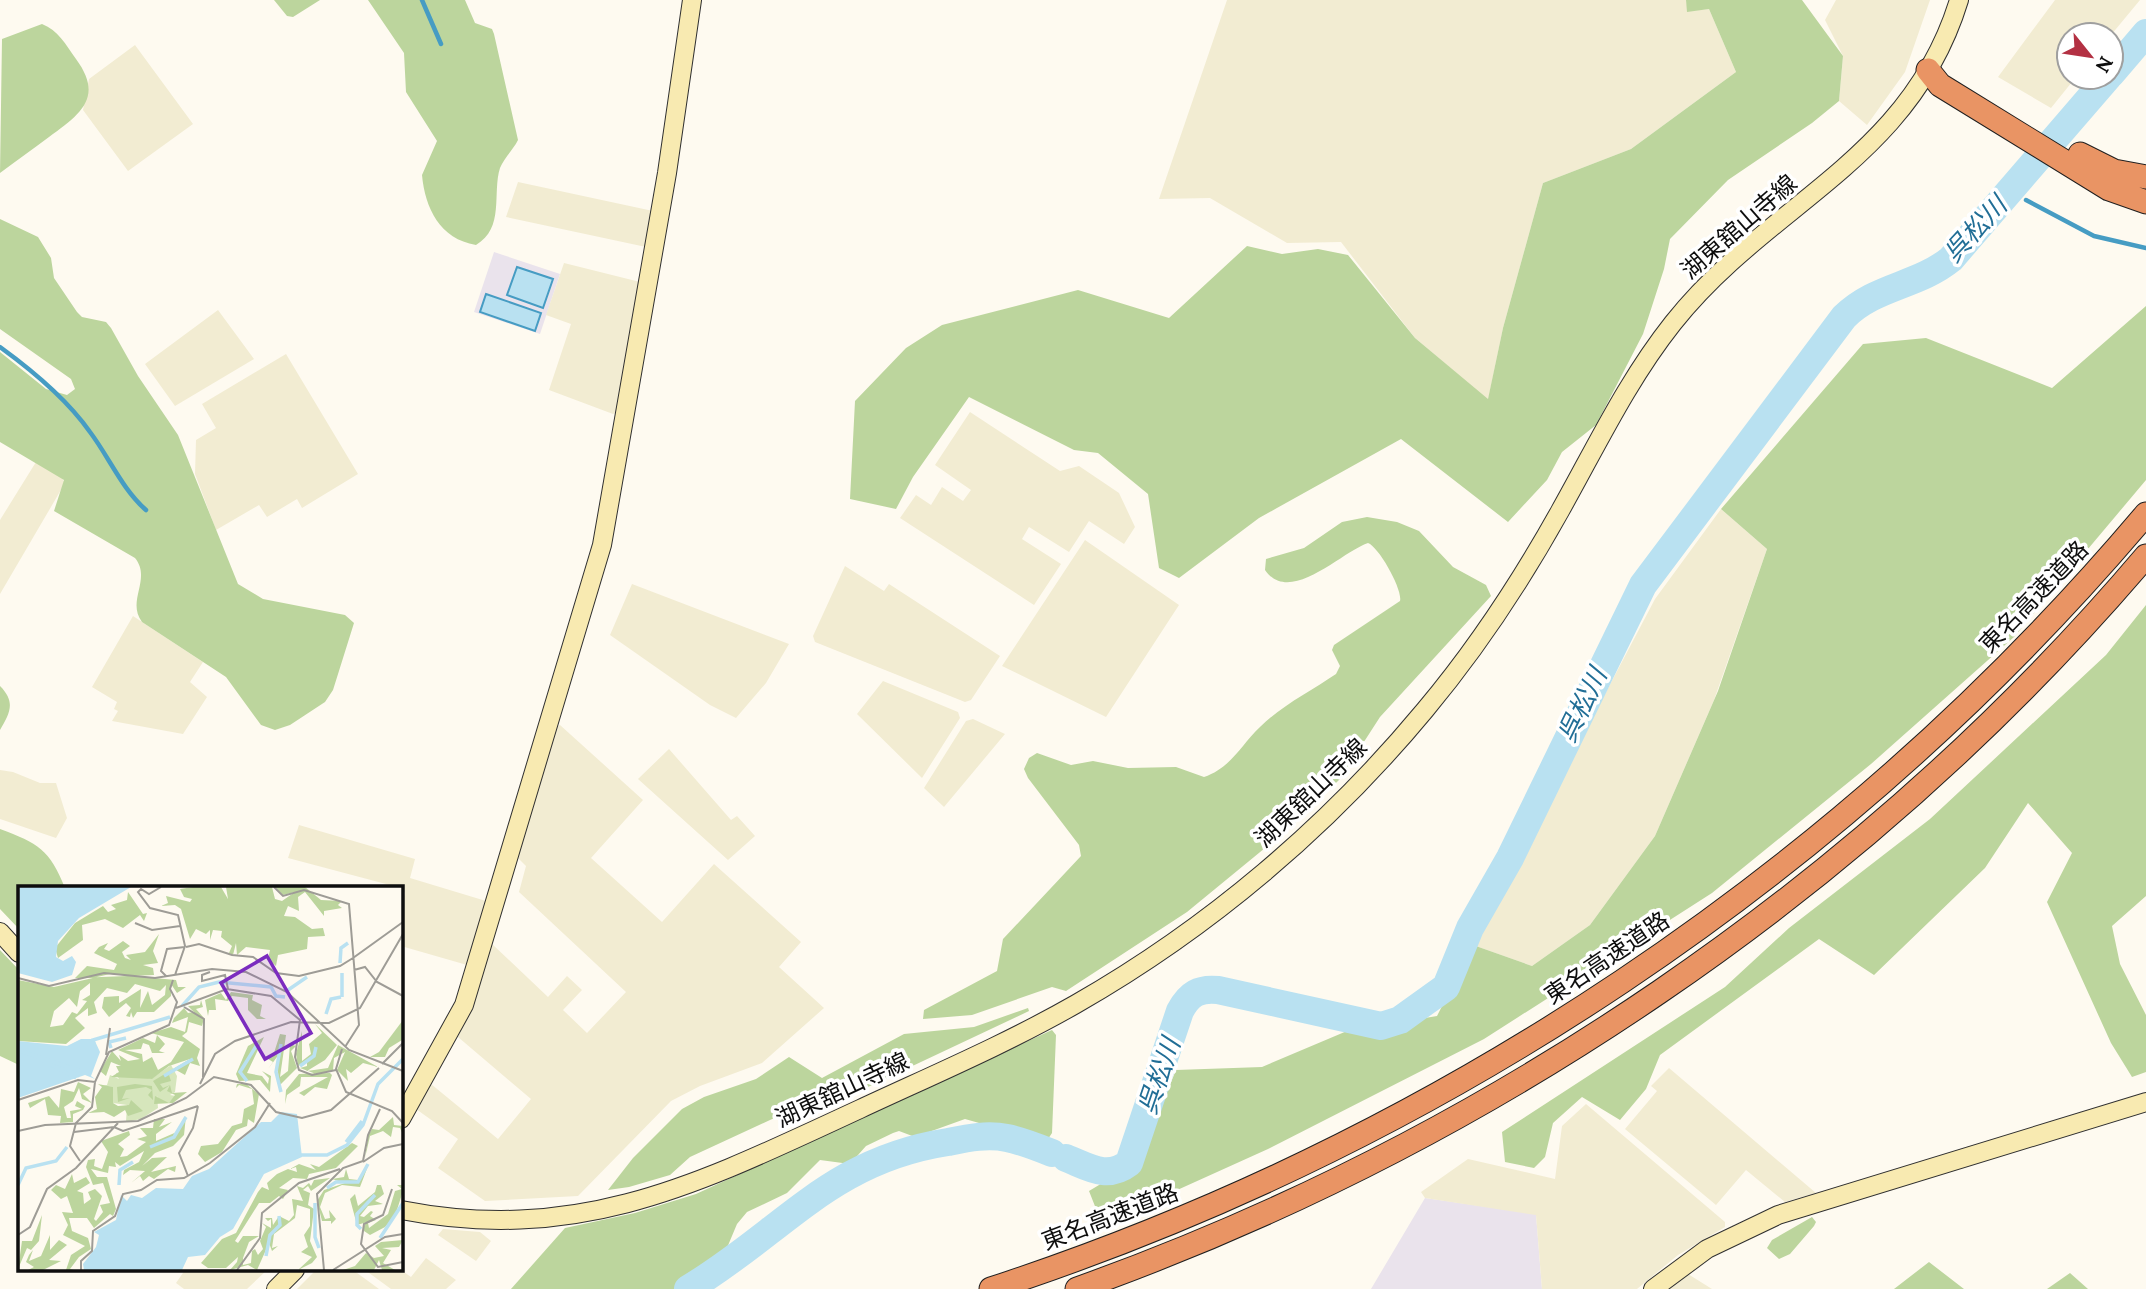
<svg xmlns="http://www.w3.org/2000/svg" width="2146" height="1289" viewBox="0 0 2146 1289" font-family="Lora,'Noto Sans JP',serif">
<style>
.industrial{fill:#eae3ec}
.farmland{fill:#f2ecd2}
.forest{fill:#bcd59d}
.water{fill:#b9e1f1;stroke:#469cc3;stroke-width:2}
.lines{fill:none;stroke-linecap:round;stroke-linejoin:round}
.stream{stroke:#469cc3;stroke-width:4.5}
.river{stroke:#b9e1f1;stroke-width:28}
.secondary-casing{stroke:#303030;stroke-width:20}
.highway-casing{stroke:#1f1f1f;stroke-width:25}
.secondary{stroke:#f8eab1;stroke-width:18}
.highway{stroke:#e99464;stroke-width:23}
.labels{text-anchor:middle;stroke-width:7;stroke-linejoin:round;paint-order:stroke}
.street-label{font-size:24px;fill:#0e0e0e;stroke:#fff}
.water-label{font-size:26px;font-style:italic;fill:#216e96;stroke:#fff}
.inset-river{fill:none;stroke:#b9e1f1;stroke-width:3.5}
.inset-road{fill:none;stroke:#9e9c96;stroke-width:2}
.view{fill:#7b2cbf;fill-opacity:0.15;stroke:#7b2cbf;stroke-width:3.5}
.inset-edge{fill:none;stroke:#0e0e0e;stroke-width:3.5}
</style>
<rect width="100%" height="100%" fill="#fefaf0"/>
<!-- industrial -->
<path class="industrial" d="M494,252L560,274L540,334L474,312Z
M1425,1198L1536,1214L1542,1289H1371Z"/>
<!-- farmland -->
<path class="farmland" d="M1227,0H1686L1688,11L1709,9L1736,72L1631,149L1543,183L1503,328L1488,400L1415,338L1341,242L1287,243L1210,198L1159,199Z
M1836,0H1930L1905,72L1867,125L1839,101L1843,56L1825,20Z
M2055,0H2140L2111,35H2069V77H2076L2051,108L1998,77Z
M135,45L193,124L128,171L83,110L89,79Z
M518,182L653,211L646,247L506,217Z
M564,263L640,282L619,412L613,414L549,390L571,324L546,315Z
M218,310L254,359L175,406L145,364Z
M286,354L358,474L302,508L297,499L267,517L259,505L216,530L195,474L196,440L216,428L202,404Z
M970,412L1060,471L1079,466L1119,493L1135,527L1124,544L1089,521L1069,552L1029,527L1022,539L1061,564L1034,605L900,518L916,495L931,505L942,487L963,501L971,490L935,465Z
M36,462L62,478L65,483L0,594V520Z
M1721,509L1767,549L1714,700L1655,836L1590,925L1532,966L1473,945L1655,599Z
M1085,540L1179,605L1106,717L1002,666Z
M845,566L884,591L889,584L1000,656L971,700L965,702L815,642L813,636Z
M632,584L789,644L766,683L736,718L710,705L610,635Z
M133,616L203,662L190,682L207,697L183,734L112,721L118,711L114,709L117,702L92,687Z
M883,681L958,712L960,718L922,778L857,714Z
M973,719L1005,734L944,807L924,788L966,721Z
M560,725L643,800L591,858L662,922L714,864L801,942L779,967L824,1008L762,1063L700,1086L671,1101L578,1196L485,1201L438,1168L458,1139L416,1109L431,1084L498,1139L531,1099L458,1037L471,1007L491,943L548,997L567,976L582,990L563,1010L587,1033L626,992L519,892L526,866L516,856L555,727Z
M669,749L731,820L737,816L755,836L728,860L638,779Z
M0,770L13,772L40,783H56L67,818L56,838L0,819Z
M299,825L415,859L410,878L486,901L467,965L401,946V908L405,893L401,888L288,858Z
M1669,1068L1816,1193L1785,1202L1746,1170L1716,1205L1625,1129L1657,1091L1651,1086Z
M1586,1104L1725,1222V1227L1678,1255L1637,1289H1542L1536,1215L1425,1198L1421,1192L1468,1159L1555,1179L1562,1126Z
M443,1229L480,1232L491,1241L476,1261L438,1235Z
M426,1258L456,1280L446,1289H391L365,1270H401L411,1277Z
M185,1270H267L247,1289H184L176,1283Z
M316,1270H353L379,1289H297Z
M1688,1274L1712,1289H1669Z"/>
<!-- forest -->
<path class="forest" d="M274,0H320L293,17L287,16Z
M368,0H465L475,23L492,29L494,34L518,140C513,150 504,158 500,168C492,193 505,228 476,245C440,239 425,208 422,175L437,141L406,92L404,53Z
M1686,0H1802L1843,56L1839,101L1812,123L1728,180L1670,239L1664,269L1643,334L1596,425L1562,452L1547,480L1508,522L1401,439L1259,518L1179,578L1159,568L1148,494L1098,453L1074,450L969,397L913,477L896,509L850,499L855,401L906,348L942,325L1078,290L1169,318L1247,246L1282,254L1318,249L1348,255L1415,338L1488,399L1503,328L1543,183L1631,149L1736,72L1709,9L1687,12Z
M42,24C58,30 66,45 76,59C104,97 81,114 49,137C33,149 16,161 0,173L2,39Z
M0,219L38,237L51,258L54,278L77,312L82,317L106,322L111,328L138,376L178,435L238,584L263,599L345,615L354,623L333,690L325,702L290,725L275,730L261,725L226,677L142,622C126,601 152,579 135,558L54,511L64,480L0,442V352L46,389L67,395L75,389L71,379L0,329Z
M2146,306V480L2014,637L1871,764L1712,893L1484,1039L1268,1149L1102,1224L1089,1191L1139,1161L1176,1070L1262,1067L1347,1031L1437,1016L1473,945L1532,966L1590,925L1655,836L1718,691L1767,549L1721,509L1863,344L1926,338L2052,388Z
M1367,517L1397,522L1419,531L1453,567L1486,585L1491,596L1380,717L1340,779L1293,825L1187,912L1066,991L1052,987L972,1015L923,1019L924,1010L997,971L1003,939L1081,856L1079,845L1028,778L1024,769L1029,758L1037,753L1071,765L1093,761L1128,768L1176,767L1204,777C1231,768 1241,745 1260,727C1281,706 1311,691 1336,674L1340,666L1332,650L1334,645L1400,601C1403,590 1379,547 1368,543C1341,552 1290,606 1265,570L1266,559L1304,548L1342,522Z
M2146,605V896L2112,926L2120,964L2146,1015V1072L2132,1077L2111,1043L2047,902L2072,853L2028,803L1985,868L1874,975L1819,939L1660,1055L1646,1089L1620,1120L1582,1097L1553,1123L1545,1157L1534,1168L1505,1162L1502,1132L1725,987L1789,928L1930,819L2106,655Z
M0,686C16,702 10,713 0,730Z
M0,829C38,843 50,850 65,888H19V929L0,909Z
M0,950L19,970V1065L0,1056Z
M1028,1008L1029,1011L800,1119L785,1113L690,1157L670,1175L629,1187L608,1190L633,1158L682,1109L704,1097L756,1079L789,1057L822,1078L904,1034L974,1027Z
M1052,1030L1056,1035L1052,1133L1046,1142L965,1119L915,1137L899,1131L893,1133L866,1146L850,1164L820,1160L787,1193L747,1212L737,1224L724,1255L677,1289H511L565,1228L635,1213L696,1194Z
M1812,1217L1816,1222L1814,1226L1790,1254L1779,1259L1767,1248L1772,1240Z
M1929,1262L1964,1289H1894Z
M2070,1273L2088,1289H2047Z"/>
<!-- water -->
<path class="water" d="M517,267L553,279L543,308L507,295Z
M486,294L541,313L535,331L480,312Z"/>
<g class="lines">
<!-- stream -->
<path class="stream" d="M422,0L441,44
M2012,189L2018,193
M2026,200L2094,236L2146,248
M0,347C33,371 67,399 90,432C109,457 122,489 146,510"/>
<!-- river -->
<path class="river" d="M2111,74L2146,33
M1066,1158C1089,1167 1107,1180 1129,1163L1180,1011C1189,994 1199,988 1218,990L1381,1026L1400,1020L1446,987L1470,928L1510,858L1643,585L1844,317C1875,286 1918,286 1951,259L2108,77
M688,1289C783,1232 830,1160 948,1142C968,1138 987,1134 1007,1138C1022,1141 1037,1147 1052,1153"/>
<defs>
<path id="secondary" d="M0,932L19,953
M401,1119L464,1005L602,545L667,173L692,0
M401,1210C581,1245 702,1182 860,1109C933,1075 1006,1044 1076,1004C1209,928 1328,827 1425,710C1477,648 1521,581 1560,511C1596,447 1627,381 1673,323C1769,202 1910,161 1959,0
M276,1289L295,1270
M1653,1289L1707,1249L1778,1215L2146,1102"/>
<path id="highway" d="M1928,70L1940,85L2109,189L2146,202
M2080,154L2114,171L2146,177
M991,1289C1437,1143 1843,873 2146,514
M1077,1289C1486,1143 1865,887 2146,556"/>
</defs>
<!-- secondary casing -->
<use href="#secondary" class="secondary-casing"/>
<!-- highway casing -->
<use href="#highway" class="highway-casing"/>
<!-- secondary -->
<use href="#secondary" class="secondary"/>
<!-- highway -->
<use href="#highway" class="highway"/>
</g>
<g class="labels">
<!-- street labels -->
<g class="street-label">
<text transform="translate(1739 227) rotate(-41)" y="8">湖東舘山寺線</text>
<text transform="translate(2034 597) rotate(-46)" y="8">東名高速道路</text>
<text transform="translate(1311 793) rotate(-44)" y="8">湖東舘山寺線</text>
<text transform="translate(1607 958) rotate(-34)" y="8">東名高速道路</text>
<text transform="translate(842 1090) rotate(-25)" y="8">湖東舘山寺線</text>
<text transform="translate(1110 1217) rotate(-21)" y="8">東名高速道路</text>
</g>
<!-- water labels -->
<g class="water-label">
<text transform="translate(1975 229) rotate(-47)" y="9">呉松川</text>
<text transform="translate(1582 705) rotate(-64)" y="9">呉松川</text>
<text transform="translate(1159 1076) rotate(-71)" y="9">呉松川</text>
</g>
</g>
<!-- overview -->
<g transform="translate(18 886)">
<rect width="385" height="385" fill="#fefaf0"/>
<path d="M153,179L159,190L157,206L152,209L158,210L151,217L141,216L139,210L140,222L123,233L108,236L109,219L95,217V201L83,200L89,199L92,189L101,193L98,187L109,186L133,193Z" fill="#d6e6bc"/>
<path d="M175,1H203L210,13L208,1H254L257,13L264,15L277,6L265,9L257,1H287L303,14L324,15L320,19L324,22L306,25V30L287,6L280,11L281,25L270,20L266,30L277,31L294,43L305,42L307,50L290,51L289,63L260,69L258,80L250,73L252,64L228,61L219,69L218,57L215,69L211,67L214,60L203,51L204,45L195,44L192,54V44L188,48L178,43L172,53L163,23L157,19L143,20L150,17L148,10L172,16L174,13L166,11L162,3ZM110,6L125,28L129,27L126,35L122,29L105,42L87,33L64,39L65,54L40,72L37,62L57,37L85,20L90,26L98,23L93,19L109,14ZM141,48L135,65L140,77L125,79L135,82L136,89L57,92L69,80L96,84L99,78L76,67L81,61L90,57L86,63L91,65L105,55L112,60L104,66L107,72L113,74L108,69L127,66ZM92,88L158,94L160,101H168L159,107L153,98V110L136,126H119L115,132L113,126L112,131L108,130L113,122L108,117L91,131L84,122L86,111L101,110V117L123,103L122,122L130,105L134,119L147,109L148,99L142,105L117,98L109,107L89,102L76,116L79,127L70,130V122L57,132L67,142L48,158L0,155V94L36,101ZM72,97V109L64,114L69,115L59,128L54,126L45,139L32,141L36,125L51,112L59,121L62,105ZM213,106L235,109L234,114L244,119L242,130L248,133H239L230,124V112L214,110L210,115L197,113L198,124H191L190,130L187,114L203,107L208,114ZM183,114L185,121L178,123L186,132L184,140L171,136L169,146L164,150L182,163L179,172L182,180L172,177L167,189L158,184L151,189L153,195L142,198L145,202L152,199L154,207L169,206L155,217L136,218L137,210L151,217L157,209L149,205L152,199L142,206L135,195L172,173L151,180L134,193L93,191L101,186L98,180H103L93,176L88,190L82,185L94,165L103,175L101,169L110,175L122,173L100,164L125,152L137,157L139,149L147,158L141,165L147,167H134L131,159L125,157L123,163L107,164L124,168L125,176L134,171L140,184L153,176L166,156L133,147L153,141L167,146L170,131L154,137L156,132L166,122L170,127L176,126L170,120L182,119ZM385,134L384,154L371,162L367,171H352L361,166ZM297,138L319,159L307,174L289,185L310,182L320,159L360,181L345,177L333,187L328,183L330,195L319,184L327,166L316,172L315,184L298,188L282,182L289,180V176L280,180L278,168L284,145V175L293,168L291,158L304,147ZM262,148L268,149L262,191L270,185L272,158L278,160L273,165L279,182L261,200L259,171L250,183L255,176L247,171L255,170ZM246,151L229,187L244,190L250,198L251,192L244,185L253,190L252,206L242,194L221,195L218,188L230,160ZM281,188L312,187L314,189L309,203L297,201L286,210L281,207L310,191H283L282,200L269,209L267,218L268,204ZM60,196L73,202L65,208L74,217L64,213L61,202L55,215L46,221L49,232H53L52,225L64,223L57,220L59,215L67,220L65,224L55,228V236L42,237L43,230L30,229L27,213L12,222L10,217L31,210L41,222L43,203L56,206ZM80,198L95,201V217L100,220L111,219L113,214L125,225L110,230L107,224L96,231L86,226L70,227L79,223L77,211L84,201ZM117,198L134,200L135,214L130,209L134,204L128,201L108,204L104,213L112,212L100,216L99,201ZM219,198H228L241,208L236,237L230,233L229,240L218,244L204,266L187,276L180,268L183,260L200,258L214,240L224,237L226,223L236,218L234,203L221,199L218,202ZM168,230L166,249L155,260L137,267L124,280L134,272L149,271L133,286L158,280L157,286L150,283L136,293L131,290L125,295L122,290L113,297L127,285L112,284L105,289L106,284L121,276L126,265L102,280L97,276L98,281L91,280L90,287L73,283L79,291H89L98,323L95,330L92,328L76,342L69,332H51L54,345L70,352L73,363L61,371L52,383L56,384H48L53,369L67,360L45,349L50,339L44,326L55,327L49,310L43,313L33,304L38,299L47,303L54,288L56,297L68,291L72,297L59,305L65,307L66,318L73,313L70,306L77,303L84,310L76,333L78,335L85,326L82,319L92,317L85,297L75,299L68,281L70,274L77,273L76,280L84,283L90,266L83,255L111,245L112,249L100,258L106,263L102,271L109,270L128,256L119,253L129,250L122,242H135L136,233H147L141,241L154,236L138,248V255L161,245ZM375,231L376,239L385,240V249L382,242L375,241L373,251L365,245L352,250L347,272L350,250L354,243L361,244ZM334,257L340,260L318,282L291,288L289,293L275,292L261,302L270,304L265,313L261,310L252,317H241L217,355L220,357L225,350H241L231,356L225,372V379L233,377L234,365L237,363L240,369L245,363L242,355L248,341L244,337L253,342V333L250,335L247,332H254L255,339L261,330L271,335L276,329L274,313L285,315L279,300L285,302L291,297L293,300L296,294L312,292L293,305L290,300L285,304L292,307L290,319L296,323L292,355L299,371L294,377L280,384L294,371L283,366L290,361L286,349L292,340V323L279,319L277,332L256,348L254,362L260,360L254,365L251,357L239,384L230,379L212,384L219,376L220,371L208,382H190L183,377L204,353L218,347L240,306L244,301L251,304L249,297L259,288L270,283L279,286L278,281L272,283L281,278L298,284L292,278L301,281ZM350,280L342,301L324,299L307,307L302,321L307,333L312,332L311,324L318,333L313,338V335H304L299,315L306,304L327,297L314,293L326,291L328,283L331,293L340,294ZM359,299H363L366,308L357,315L365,318L350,320L342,330L346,331L353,325L355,326L352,330L358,334L350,337L351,342L370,328L377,305L384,303L379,299H385V305L377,330L367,341L352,349L346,345V350V340L349,336L339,339L332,313L337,308L340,320L357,306ZM24,329L21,355L13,364L9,362L0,383L4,355H14ZM32,349V364L41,354L49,359L31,374L43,375L25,384H10L16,381L8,376L11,369L15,364L11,375L23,370ZM385,354L381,361L364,362L373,364L365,377L377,384H364L361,374L356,384H325L337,380L348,367L356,372L366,370L357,360L363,356Z" fill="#bcd59d" fill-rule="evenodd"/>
<path d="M0,1H113L61,32L40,55L38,71L45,75L54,70L58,76L54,89L34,96L0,87ZM63,153H76L82,166L73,190L77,193L67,189L0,212V155L49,160ZM263,226L279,228L284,271L246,288L215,343L202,351L187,369L170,371L164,384H66L65,378L78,361L81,349L76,346L98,334L103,309L109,315L113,309L124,312L138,302L165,303L174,290L191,283L243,236H253Z" fill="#b9e1f1"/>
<path class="inset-river" d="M322,77L323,62L330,57M270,104L289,91M324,111V87M164,120L181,101L201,96L253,101L258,110L267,111M308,128L313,113L323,111M76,158L75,154L152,131M93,162L91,156L108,152M0,164L60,184L59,191M24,174L58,192M282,180L296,170L298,161M146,190L175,173M229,195L222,186L240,157M263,206L258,186L263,158M328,256L344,235M132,261L156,251L168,231M280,269H309L329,259L345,239L360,198L385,173M0,299L8,282L38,275L49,261M101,299L102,284L115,276M309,302L318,296H340L350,278M297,317V351L301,362M343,343L339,339V328L357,309M362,352L385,317M248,370L252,349L262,339L261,330"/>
<path class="inset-road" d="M143,1L131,8L123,3L120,6L132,22L160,29L167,60L157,89M256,1L265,10L286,4L331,18L341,139L327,161M117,37L134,44L162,40M168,61L181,58L214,69L235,71L258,87L281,90L322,80L335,72M335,72L385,36M336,84L347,81L359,96L385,110M192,86L184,89V95L207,89L210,103M148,90L143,85L149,63L167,61M0,92L31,100L86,87L137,92L194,83L228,86L269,106L331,164L385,185M166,121L186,133L185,191M158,122L209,103L253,110L282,134L277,171L281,184L294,189L318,184M324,163L318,183L328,206L374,225L385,237M88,169L92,142M364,178L385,157M182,198L197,168L217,155L273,136L311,137L342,122L385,48M0,214L60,194L77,196L91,166L151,139L159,116L152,103L155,94M0,245L27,239L120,235L168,212L196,191L233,199L258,226L284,232L313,224L361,182M56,246L96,241L105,245L180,220M62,275L52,260L58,237L74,221L77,196M345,276L366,262L385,258M170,290L161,267L175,242L180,220M374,303L365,329L346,338L343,358L360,381L385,376M0,349L12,341L29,303L58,282L100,237M63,384V375L74,365L75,345L97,330L105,308L123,304L139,294L166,292L192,277L237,241L252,217M219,384L242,352L244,327L281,297L322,283M306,384L299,308L325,282L345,275L350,249L362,223M315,384L367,351L385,348"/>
<path class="view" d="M249,70L293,147L247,173L203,97Z"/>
<rect width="385" height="385" class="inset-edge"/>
</g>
<!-- north arrow -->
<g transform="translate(2090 56) rotate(120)"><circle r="33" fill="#ffffff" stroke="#9f9f9f" stroke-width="2"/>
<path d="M0-5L12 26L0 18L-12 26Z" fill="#b33143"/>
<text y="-10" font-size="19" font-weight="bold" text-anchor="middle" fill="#0e0e0e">N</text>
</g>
</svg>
